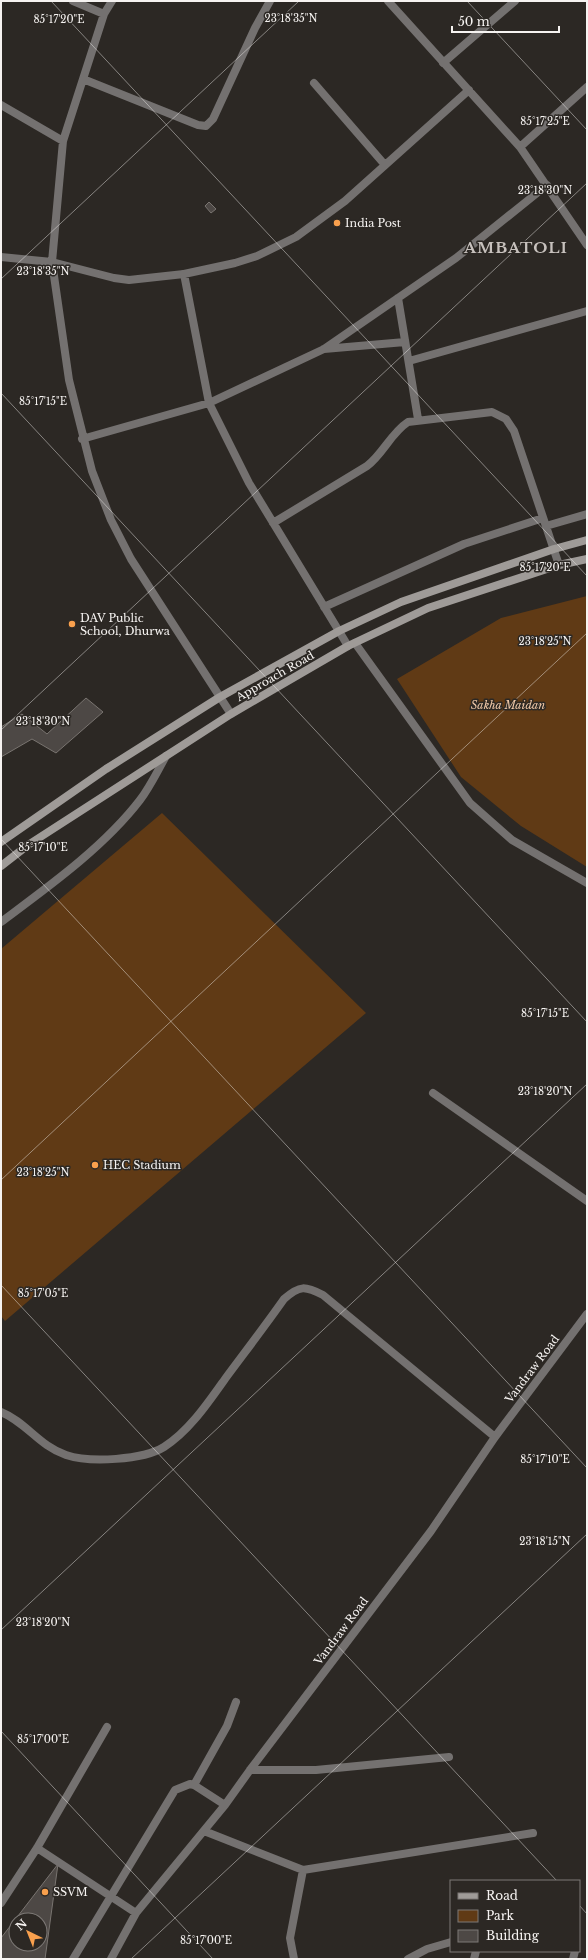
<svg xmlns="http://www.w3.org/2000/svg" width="588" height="1960" viewBox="0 0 588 1960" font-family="'Libre Baskerville',serif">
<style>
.green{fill:#603a15}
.building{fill:#4d4845;stroke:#797470;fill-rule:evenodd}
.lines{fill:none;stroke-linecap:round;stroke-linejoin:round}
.lane{stroke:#747170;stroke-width:8}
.street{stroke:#747170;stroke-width:8}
.secondary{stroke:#9f9b98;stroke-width:8}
.ticks{fill:none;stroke:#f6f3f1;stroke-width:1;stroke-opacity:0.45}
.poi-dot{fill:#f9a04d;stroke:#2c2824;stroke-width:1.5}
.labels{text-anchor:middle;stroke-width:3;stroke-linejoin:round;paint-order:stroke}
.poi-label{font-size:11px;fill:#f6f3f1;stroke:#2c2824;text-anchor:start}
.street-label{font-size:11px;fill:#f6f3f1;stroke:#2c2824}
.park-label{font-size:11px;font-style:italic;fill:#f1c9a8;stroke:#2c2824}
.district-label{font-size:15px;font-weight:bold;letter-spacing:1px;fill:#c7c1bd;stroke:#2c2824}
.ticks-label{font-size:10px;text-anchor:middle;fill:#f6f3f1;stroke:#2c2824;stroke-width:3;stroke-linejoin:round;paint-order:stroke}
</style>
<rect width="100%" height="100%" fill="#2c2824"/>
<!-- green -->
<path class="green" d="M587,596V867L521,826L461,777L397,679L501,618Z
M162,813L366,1013L5,1321L1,1316V949Z"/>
<!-- building -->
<path class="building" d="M209,202L216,209L211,213L205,206Z
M86,698L103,712L56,753L32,739L1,757V727L22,714L47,734Z
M58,1864L45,1959H1V1938ZM16,1920H40V1944H16Z"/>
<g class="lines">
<!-- lane -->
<path class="lane" d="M52,262L114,278L129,280L184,274
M433,1093L587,1201"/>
<!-- street -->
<path class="street" d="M73,1L104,14
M112,1L104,14L63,141L52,262L69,380L92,471L111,520L131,559L231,714
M388,1L520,147L587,245
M443,63L515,1
M83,79L198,125L206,126L213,119L255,28L270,1
M314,83L385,165
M1,105L63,141
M520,147L587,87
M1,257L52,262
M398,298L418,419
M324,349L405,342
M409,361L587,311
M82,439L209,403L324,349L456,258L547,185
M273,523L367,466C383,454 391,433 408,422L492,412L506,419L514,431L559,565
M546,526L587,514
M324,607L464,544L543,518
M355,643L470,803L512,840L587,883
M348,646L249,483L209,403L184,274L235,263L257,256L296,237L345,201L469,90
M1,922C48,887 104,847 140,800C150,787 158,770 166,756
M1,1412C26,1422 39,1446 66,1455C90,1463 143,1460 164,1447C189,1431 208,1403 225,1379C245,1352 265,1326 284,1299C300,1285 305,1286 323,1295L495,1437
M250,1770H316L449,1757
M194,1785L227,1726L236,1702
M204,1831L303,1870L533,1833
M37,1848L136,1913
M1,1903L37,1848L107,1727
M73,1959L175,1790L190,1784L194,1785L225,1805
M111,1959L136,1913L225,1805L250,1770L431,1531L495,1437L587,1314
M294,1959L290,1938L303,1870
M408,1959L427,1949L451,1942
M474,1959L476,1951
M573,1959L575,1951"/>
<!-- secondary -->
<path class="secondary" d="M1,842L106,769L220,697L339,631L401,602L554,549L587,540
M1,866L28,845L231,714L348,646L428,608L559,565L587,559"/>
</g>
<!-- ticks -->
<path class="ticks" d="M51,1L587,576M467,1L587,130M1,279L299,1M1,393L587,1022M1,730L587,183M1,839L587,1468M1,1180L587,633M1,1285L557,1881M1,1630L587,1084M1,1731L213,1959M579,1905L587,1914M131,1959L587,1534"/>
<!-- markers -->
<g class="poi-dot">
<circle cx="337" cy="223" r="4"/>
<circle cx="72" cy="624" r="4"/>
<circle cx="95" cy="1165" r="4"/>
<circle cx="45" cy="1892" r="4"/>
</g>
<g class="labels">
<!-- poi labels -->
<g class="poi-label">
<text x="345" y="227">India Post</text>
<text x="80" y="622">DAV Public<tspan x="80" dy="13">School, Dhurwa</tspan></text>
<text x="103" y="1169">HEC Stadium</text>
<text x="53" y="1896">SSVM</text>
</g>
<!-- street labels -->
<g class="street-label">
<text transform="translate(275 676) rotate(-30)" y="4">Approach Road</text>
<text transform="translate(532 1369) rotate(-53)" y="4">Vandraw Road</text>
<text transform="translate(341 1631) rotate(-53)" y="4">Vandraw Road</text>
</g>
<!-- park labels -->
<g class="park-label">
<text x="508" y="709">Sakha Maidan</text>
</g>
<!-- district labels -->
<g class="district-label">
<text x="516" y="253">AMBATOLI</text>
</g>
</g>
<g class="ticks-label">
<text x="291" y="22">23°18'35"N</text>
<text x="59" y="23">85°17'20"E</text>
<text x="545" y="125">85°17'25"E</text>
<text x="545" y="194">23°18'30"N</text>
<text x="43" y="275">23°18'35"N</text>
<text x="43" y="405">85°17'15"E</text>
<text x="545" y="571">85°17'20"E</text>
<text x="545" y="645">23°18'25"N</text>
<text x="43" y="725">23°18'30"N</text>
<text x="43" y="851">85°17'10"E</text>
<text x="545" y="1017">85°17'15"E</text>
<text x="545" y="1095">23°18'20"N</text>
<text x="43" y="1176">23°18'25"N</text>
<text x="43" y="1297">85°17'05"E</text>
<text x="545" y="1463">85°17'10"E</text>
<text x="545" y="1545">23°18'15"N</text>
<text x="43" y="1626">23°18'20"N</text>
<text x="43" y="1743">85°17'00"E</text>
<text x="206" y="1944">85°17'00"E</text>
</g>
<!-- border -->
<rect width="588" height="1960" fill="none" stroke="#f6f3f1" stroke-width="4"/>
<!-- legend -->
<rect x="450" y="1880" width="130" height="72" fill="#2c2824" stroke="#7d7976"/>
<rect x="458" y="1893" width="20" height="6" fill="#9f9b98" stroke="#7d7976"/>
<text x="486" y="1900" font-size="12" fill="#f6f3f1">Road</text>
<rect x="458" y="1910" width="20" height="12" fill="#603a15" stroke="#7d7976"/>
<text x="486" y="1920" font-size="12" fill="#f6f3f1">Park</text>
<rect x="458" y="1930" width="20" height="12" fill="#4d4845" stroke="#7d7976"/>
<text x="486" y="1940" font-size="12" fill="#f6f3f1">Building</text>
<!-- north arrow -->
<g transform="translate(28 1932) rotate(317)"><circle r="19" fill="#2c2824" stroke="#7d7976"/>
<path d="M0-3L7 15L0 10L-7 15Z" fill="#f9a04d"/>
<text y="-6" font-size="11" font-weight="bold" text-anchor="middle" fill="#f6f3f1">N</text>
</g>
<!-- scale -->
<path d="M452 26v6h107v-6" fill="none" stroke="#f6f3f1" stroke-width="2"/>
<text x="458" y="26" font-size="12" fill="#f6f3f1" stroke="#2c2824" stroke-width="3" paint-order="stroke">50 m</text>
</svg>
